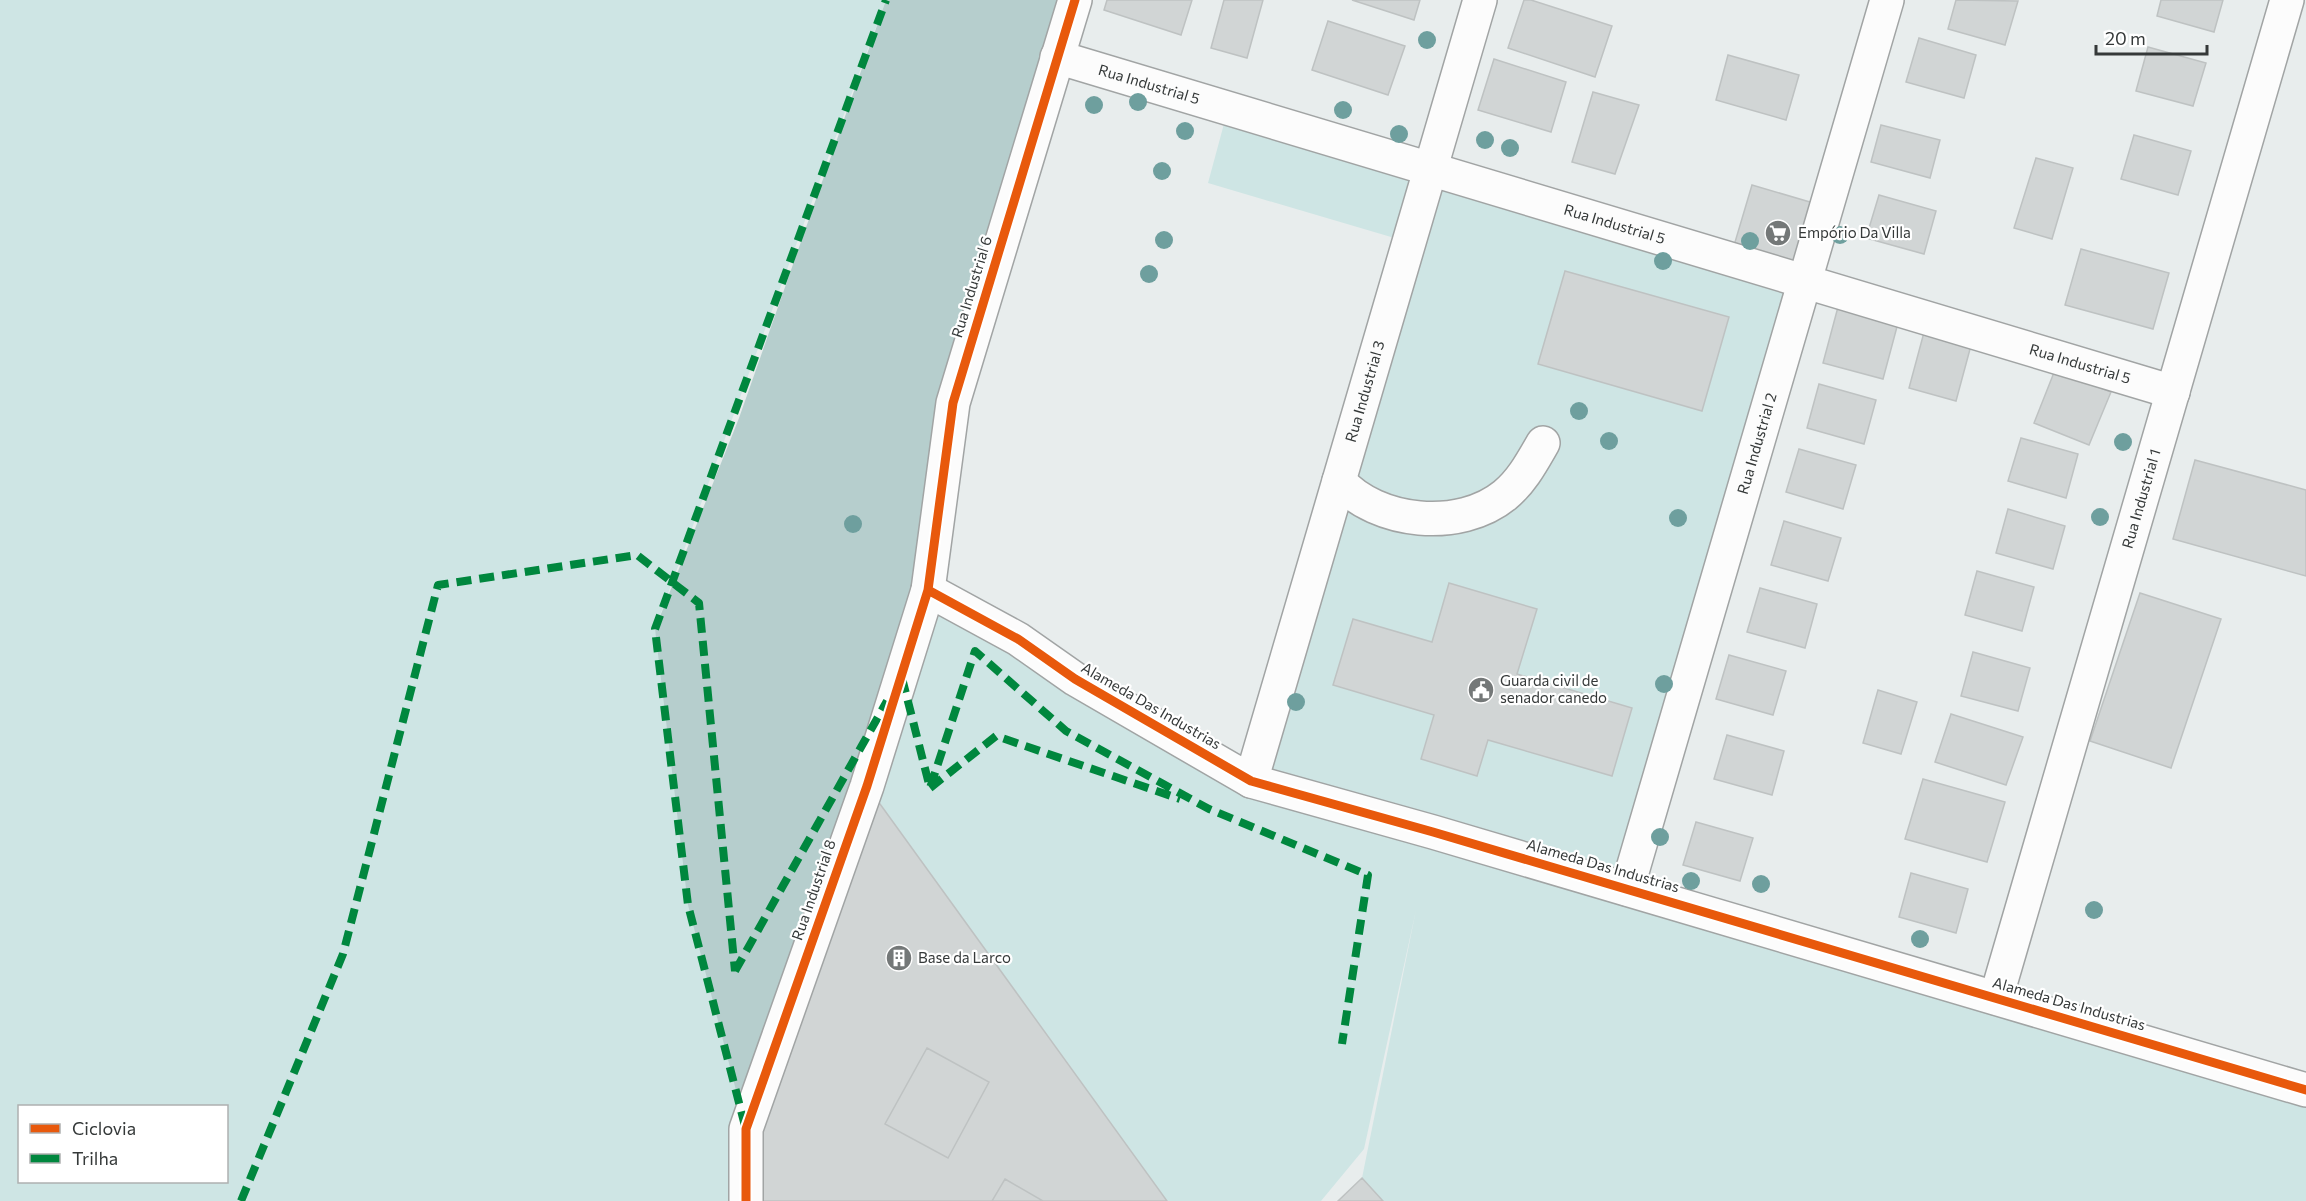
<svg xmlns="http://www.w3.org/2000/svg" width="2306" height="1201" viewBox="0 0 2306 1201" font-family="Commissioner,sans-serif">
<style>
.green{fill:#cee5e4;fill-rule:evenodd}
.forest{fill:#b6cecd}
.building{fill:#d1d5d5;stroke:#bec2c2;stroke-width:1.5}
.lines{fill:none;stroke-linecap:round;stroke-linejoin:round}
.minor-casing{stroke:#a1a4a4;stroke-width:36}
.minor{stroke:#fcfcfc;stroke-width:33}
.quiet{stroke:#00873e;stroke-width:8;stroke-dasharray:15 8;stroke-linecap:butt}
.cycleway-casing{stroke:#fff;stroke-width:13}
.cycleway{stroke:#e8590c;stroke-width:9}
.tree{fill:#6e9f9e}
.labels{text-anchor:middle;stroke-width:4.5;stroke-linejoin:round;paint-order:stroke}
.street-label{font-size:15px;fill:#353939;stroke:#fff}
.poi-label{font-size:15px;fill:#353939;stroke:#fff;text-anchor:start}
</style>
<rect width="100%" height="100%" fill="#e8eded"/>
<!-- green -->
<path class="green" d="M0,0H886L655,629L746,1129V1201H0ZM20,1106H226V1182H20Z
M1228,109L1804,281L1627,889L2306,1090V1201H1383L1362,1178L1416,910L1364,1149L1321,1201H1167L867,786L928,590L1250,781L1408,242L1208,183Z"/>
<!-- forest -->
<path class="forest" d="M886,0H1075L938,510L746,1129L688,905L655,629L739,418Z"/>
<!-- building -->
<path class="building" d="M1107,0H1192L1181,35L1104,10Z
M1224,0H1263L1247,58L1211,48Z
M1352,0H1420L1414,20Z
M1524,0H1531L1612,26L1595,77L1508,48Z
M1956,0L2018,1L2005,45L1948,29Z
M2161,0H2223L2214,32L2157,16Z
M1328,21L1405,46L1388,95L1312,70Z
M1919,38L1976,55L1964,98L1906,82Z
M2148,47L2206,63L2193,106L2136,91Z
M1728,55L1799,75L1786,120L1716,100Z
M1494,59L1566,82L1551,132L1478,110Z
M1593,92L1639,105L1615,174L1572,162Z
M1881,125L1940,140L1930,178L1871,162Z
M2134,135L2191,151L2178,195L2121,179Z
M2036,158L2073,168L2052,239L2014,228Z
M1752,185L1827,207L1804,281L1730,259Z
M1879,195L1936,211L1924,254L1866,238Z
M2081,249L2169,273L2153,329L2065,305Z
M1565,271L1729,317L1702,411L1538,364Z
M1838,307L1898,323L1883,379L1823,363Z
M1926,325L1973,338L1956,401L1909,388Z
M2055,370L2111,392L2089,445L2034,423Z
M1819,384L1876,400L1864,444L1807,428Z
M2021,438L2078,454L2066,498L2008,481Z
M1799,449L1856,465L1843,509L1786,492Z
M2195,460L2306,490V576L2173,539Z
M2008,509L2065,526L2053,569L1996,553Z
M1784,521L1841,538L1828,581L1771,565Z
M1977,571L2034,587L2022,631L1965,615Z
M1449,583L1537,609L1517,674L1632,708L1612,776L1488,740L1477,776L1421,759L1434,715L1333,685L1353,619L1432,642Z
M1760,588L1817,604L1805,648L1747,632Z
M2140,593L2221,619L2171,768L2090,741Z
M1973,652L2030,668L2018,711L1961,696Z
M1729,655L1786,671L1773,715L1716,699Z
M1878,690L1917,702L1901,754L1863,743Z
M1951,714L2023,737L2006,785L1935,762Z
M1727,735L1784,751L1772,795L1714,779Z
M1923,779L2005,802L1987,862L1905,839Z
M867,786L1167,1201H746V1129Z
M1696,822L1753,838L1740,881L1683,865Z
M1911,873L1968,889L1956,933L1899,917Z
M927,1048L989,1082L948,1158L885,1124Z
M1362,1178L1383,1201H1338Z
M1005,1179L1043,1201H992Z"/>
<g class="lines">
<defs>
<g id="minor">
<path id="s1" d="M1057,57L2173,392"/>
<path d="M1339,481C1377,524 1460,532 1505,495C1522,481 1532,462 1543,443"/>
<path d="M928,590L1018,639L1075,679L1251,781L1433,832L2306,1090"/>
<path id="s2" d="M1251,781L1480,0"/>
<path id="s3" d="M1627,889L1887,0"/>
<path id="s4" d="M1996,998L2287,0"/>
<path d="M746,1201V1129L867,786L928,590L953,403L1075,0"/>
</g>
</defs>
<!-- minor casing -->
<use href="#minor" class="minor-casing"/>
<!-- minor -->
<use href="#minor" class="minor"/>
<!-- quiet -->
<path class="quiet" d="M902,678L930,788L975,651L1066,731L1209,809L1368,875L1342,1044
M930,788L996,736L1180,799
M735,971L887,701
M745,1126L688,905L655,629L886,0
M241,1201L343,954L438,585L637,555L699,603L735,971"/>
<defs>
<path id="cycleway" d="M928,590L1018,639L1075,679L1251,781L1433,832L2306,1090
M746,1201V1129L867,786L928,590L953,403L1075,0"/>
</defs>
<!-- cycleway casing -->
<use href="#cycleway" class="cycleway-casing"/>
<!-- cycleway -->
<use href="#cycleway" class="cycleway"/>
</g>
<!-- trees -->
<g class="tree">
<circle cx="1427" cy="40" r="9"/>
<circle cx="1138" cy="102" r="9"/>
<circle cx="1094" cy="105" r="9"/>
<circle cx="1343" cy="110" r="9"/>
<circle cx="1185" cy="131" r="9"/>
<circle cx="1399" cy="134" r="9"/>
<circle cx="1485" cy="140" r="9"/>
<circle cx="1510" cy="148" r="9"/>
<circle cx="1162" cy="171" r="9"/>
<circle cx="1840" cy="235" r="9"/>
<circle cx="1164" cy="240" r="9"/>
<circle cx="1750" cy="241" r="9"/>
<circle cx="1663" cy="261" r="9"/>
<circle cx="1149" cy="274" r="9"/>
<circle cx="1579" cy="411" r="9"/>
<circle cx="1609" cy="441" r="9"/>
<circle cx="2123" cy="442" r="9"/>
<circle cx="2100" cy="517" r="9"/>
<circle cx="1678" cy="518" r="9"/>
<circle cx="853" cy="524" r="9"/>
<circle cx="1664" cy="684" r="9"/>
<circle cx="1296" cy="702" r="9"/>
<circle cx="1660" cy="837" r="9"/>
<circle cx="1691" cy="881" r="9"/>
<circle cx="1761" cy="884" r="9"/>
<circle cx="2094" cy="910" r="9"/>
<circle cx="1920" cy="939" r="9"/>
</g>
<!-- icons -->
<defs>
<symbol id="supermarket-disc" viewBox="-11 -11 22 22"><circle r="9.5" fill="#747878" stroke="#fff"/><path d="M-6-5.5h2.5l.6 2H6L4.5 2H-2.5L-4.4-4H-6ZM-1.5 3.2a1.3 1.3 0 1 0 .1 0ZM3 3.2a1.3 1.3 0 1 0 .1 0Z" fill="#fff"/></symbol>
<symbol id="civic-disc" viewBox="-11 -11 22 22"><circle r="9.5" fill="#747878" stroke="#fff"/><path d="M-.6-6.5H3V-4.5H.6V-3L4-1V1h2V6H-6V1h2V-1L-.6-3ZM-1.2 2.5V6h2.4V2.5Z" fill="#fff"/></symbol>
<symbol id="building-disc" viewBox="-11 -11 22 22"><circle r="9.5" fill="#747878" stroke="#fff"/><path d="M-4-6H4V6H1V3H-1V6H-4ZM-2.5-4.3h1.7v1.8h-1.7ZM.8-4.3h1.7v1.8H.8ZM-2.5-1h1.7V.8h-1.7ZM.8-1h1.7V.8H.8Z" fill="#fff"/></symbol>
</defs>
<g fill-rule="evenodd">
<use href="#supermarket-disc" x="1763" y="218" width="30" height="30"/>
<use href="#civic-disc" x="1466" y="675" width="30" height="30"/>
<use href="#building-disc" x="884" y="943" width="30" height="30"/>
</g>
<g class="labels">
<!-- street labels -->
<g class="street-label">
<text dy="5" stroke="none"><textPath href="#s1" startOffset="96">Rua Industrial 5</textPath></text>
<text dy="5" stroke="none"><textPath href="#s1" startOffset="582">Rua Industrial 5</textPath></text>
<text transform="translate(972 287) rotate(-73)" y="5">Rua Industrial 6</text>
<text dy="5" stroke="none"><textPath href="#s1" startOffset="1068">Rua Industrial 5</textPath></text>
<text dy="5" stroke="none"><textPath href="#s2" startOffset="406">Rua Industrial 3</textPath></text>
<text dy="5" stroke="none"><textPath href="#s3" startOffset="464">Rua Industrial 2</textPath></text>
<text dy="5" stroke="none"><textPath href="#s4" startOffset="520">Rua Industrial 1</textPath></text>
<text transform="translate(1151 706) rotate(30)" y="5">Alameda Das Industrias</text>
<text transform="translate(1603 866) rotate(16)" y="5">Alameda Das Industrias</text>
<text transform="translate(814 890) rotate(-71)" y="5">Rua Industrial 8</text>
<text transform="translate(2069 1004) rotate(16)" y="5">Alameda Das Industrias</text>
</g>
<!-- poi labels -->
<g class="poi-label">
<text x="1798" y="238">Empório Da Villa</text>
<text x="1500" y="686">Guarda civil de<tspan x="1500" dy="17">senador canedo</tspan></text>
<text x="918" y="963">Base da Larco</text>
</g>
</g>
<!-- legend -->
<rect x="18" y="1105" width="210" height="78" fill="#ffffff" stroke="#aeb0b0" stroke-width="1.5"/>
<rect x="30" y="1124" width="30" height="9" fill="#e8590c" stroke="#aeb0b0" stroke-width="1.5"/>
<text x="72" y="1135" font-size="18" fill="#353939">Ciclovia</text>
<rect x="30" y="1154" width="30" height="9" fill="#00873e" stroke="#aeb0b0" stroke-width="1.5"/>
<text x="72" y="1165" font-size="18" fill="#353939">Trilha</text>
<!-- scale -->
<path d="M2096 45v9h111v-9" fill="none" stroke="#353939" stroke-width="3"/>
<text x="2105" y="45" font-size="18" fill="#353939" stroke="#ffffff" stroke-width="4.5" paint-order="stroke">20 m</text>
</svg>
